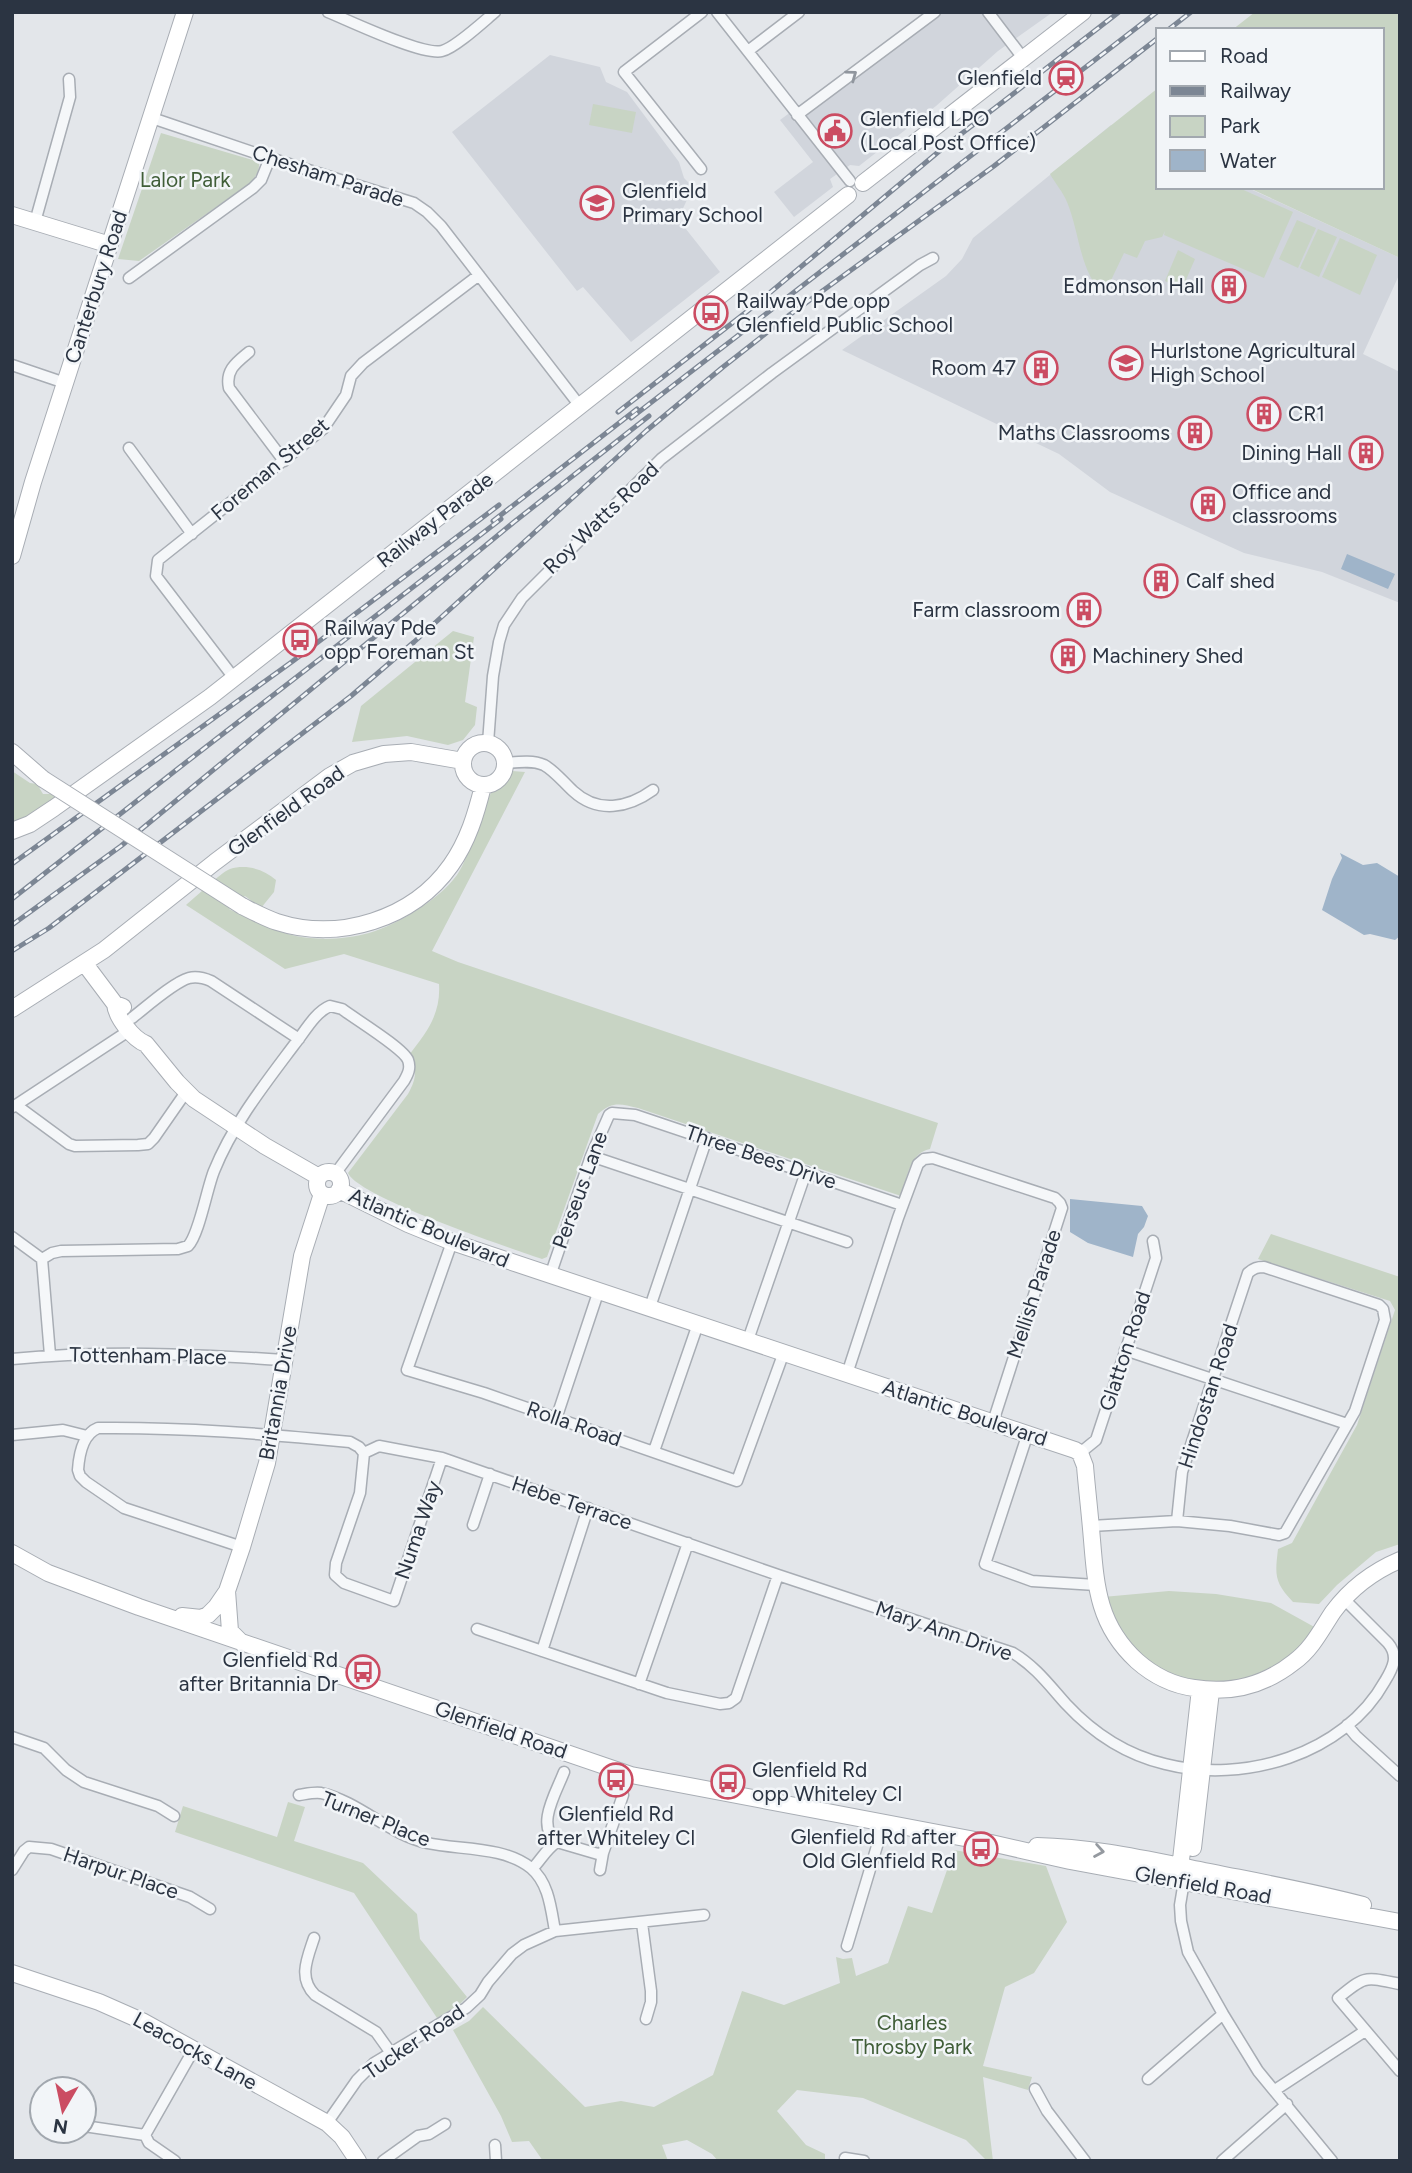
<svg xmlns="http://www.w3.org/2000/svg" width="1412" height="2173" viewBox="0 0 1412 2173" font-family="Figtree,sans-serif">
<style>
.built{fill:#d1d5dc}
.green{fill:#c8d4c4}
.water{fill:#9fb4c9}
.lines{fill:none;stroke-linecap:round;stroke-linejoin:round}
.street-casing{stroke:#a8adb4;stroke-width:13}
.secondary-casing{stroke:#a8adb4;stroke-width:18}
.street{stroke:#f5f7f9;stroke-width:10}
.secondary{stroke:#fff;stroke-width:16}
.rail-casing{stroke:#7c8694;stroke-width:5}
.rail{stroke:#f2f5f8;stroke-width:2.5;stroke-dasharray:8;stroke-linecap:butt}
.secondary-bridge-casing{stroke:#a8adb4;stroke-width:18;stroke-linecap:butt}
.secondary-bridge{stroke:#fff;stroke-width:16}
.oneway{stroke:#90969e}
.oneway2{stroke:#959aa0}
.labels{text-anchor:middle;stroke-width:5;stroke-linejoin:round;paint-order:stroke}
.poi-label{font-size:21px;fill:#2b3442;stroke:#f2f5f8;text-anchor:start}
.street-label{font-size:21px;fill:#2b3442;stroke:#f2f5f8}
.park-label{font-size:21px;fill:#405e38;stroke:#f2f5f8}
</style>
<rect width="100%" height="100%" fill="#e3e6ea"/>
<!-- built -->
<path class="built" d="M926,12H1053L998,51L936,106L859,166L850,165L830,179L833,187L794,217L774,192L813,162L780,120Z
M550,55L600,67L606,82L627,92L679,162L684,178L693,187L678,219L720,272L631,342L583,287L577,291L452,132Z
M1111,125L1158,187H1246L1400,258V273L1363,354L1400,372V603L1322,572L1244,553L1110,492L1059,454L842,350L946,276L962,259L973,238Z"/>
<!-- green -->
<path class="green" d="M1255,12H1400V258L1247,187H1382V30H1232Z
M1158,88V187H1237L1293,212L1264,278L1164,235L1165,231L1162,237L1145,241L1137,258L1124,253L1104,295C1079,271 1080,233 1067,202C1063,192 1055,183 1050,174Z
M593,104L636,112L632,133L589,125Z
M161,133L259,162C260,171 255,178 249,184L139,261L118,259Z
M1297,220L1316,228L1298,268L1279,259Z
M1318,229L1337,237L1319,277L1300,268Z
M1340,238L1377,255L1360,295L1322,277Z
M1178,250L1195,259L1182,289L1165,281Z
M453,631L474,637L465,702L477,707L475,725L463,740L448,745L407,736L352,742L361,706Z
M12,771L30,783L37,784L43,794H51L57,798L31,815L12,822Z
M512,771L525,772L432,951L458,962L938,1123L930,1149C909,1153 907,1179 901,1196L638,1108C620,1104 613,1101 598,1114L547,1257L542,1259C510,1248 358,1197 348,1173L408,1094C417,1078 417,1070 409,1055C427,1032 441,1014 439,984L344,954L285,969L186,905C196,897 220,873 230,869C246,864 264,869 276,880L274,892L261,908L245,896L229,909C254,921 282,936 310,938C328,940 351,938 369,933C397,925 446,896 460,870C474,846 475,817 490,795C494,787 505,779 512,771Z
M1271,1234L1400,1277V1544L1376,1552L1337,1585L1319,1604L1293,1602C1274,1582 1275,1575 1278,1549L1292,1543L1357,1425L1395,1310L1390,1301L1258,1259Z
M1169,1591L1216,1594L1271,1603L1318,1629L1305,1646L1258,1679L1222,1685L1174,1678L1133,1651L1103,1597Z
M288,1802L305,1807L294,1841L363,1863L417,1914L420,1939L467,1997L459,2005L437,2018L354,1893L175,1832L183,1806L277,1837Z
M954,1850L1046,1866L1067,1922L1034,1973L1005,1987L983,2066L1032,2077L1028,2090L983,2077L993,2161H987L966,2140L863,2098L797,2090L777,2111L806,2145L825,2154V2161H718L712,2154L687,2140L662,2145L668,2161H543L529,2141L512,2142L501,2116L453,2030L469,2021L483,2007L585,2107L621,2101L654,2107L713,2075L742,1991L784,2005L840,1983L836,1957L843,1959L852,1958L856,1976L888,1963L908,1906L932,1913Z"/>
<!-- water -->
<path class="water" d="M1347,554L1395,574L1388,589L1341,569Z
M1340,853L1363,865L1377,863L1400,877V936L1395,940L1370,934L1364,935L1322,910L1332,879L1342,858Z
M1070,1199L1142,1206L1148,1216L1144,1227L1138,1234L1133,1257L1088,1243L1070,1232Z"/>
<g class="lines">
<defs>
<path id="street" d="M328,12C350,21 423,56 442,51C455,48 483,22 495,12
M717,12L850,181
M988,12L1023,58
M748,51L799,12
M797,115L935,12
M152,118L270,158L414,203L427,212L441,226L580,406
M701,169L624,72L702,12
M35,222L70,97L69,79
M129,278L253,188L261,180L270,158
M249,352C237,362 225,370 229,388L284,461
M12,365L65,383
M129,448L192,534
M234,678L156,576L158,560L323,429L346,395L351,376L363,363L479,275
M488,743L493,676L499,642L504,625L522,598L661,459L772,373L920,265L933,258
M506,763C518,762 533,760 544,765C555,771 564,783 573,791C598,814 628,808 653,790
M132,1018C145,1008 174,982 189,978C197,976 204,978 211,981L299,1039
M16,1105L69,1144L75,1146L138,1145L148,1144L154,1138L186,1092
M13,1107L130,1030
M591,1156L847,1242
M12,1237L42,1259L50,1355
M452,1242L407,1370L484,1393L737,1481L784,1352
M42,1259L52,1253L61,1251L178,1249L188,1246C199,1235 207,1188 214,1171C233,1124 264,1085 294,1045C304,1033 315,1012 330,1006L342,1009C355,1019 403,1048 408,1060C411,1068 408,1074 404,1081L335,1174
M550,1276L591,1156L609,1115L612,1113L635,1115L902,1205
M650,1307L707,1138
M748,1340L806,1172
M1125,1350L1347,1424
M12,1359C103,1350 193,1354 284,1360
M847,1374L898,1218L918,1164L924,1159L933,1158L1055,1198L1060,1203L1062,1208L993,1422
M556,1419L599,1290
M1028,1433L985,1564L1032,1581L1096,1585
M12,1435L63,1430L87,1436
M654,1451L698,1324
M364,1453L379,1446L442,1458L778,1575
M1080,1453L1096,1440L1156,1258L1153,1241
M473,1525L490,1474
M1091,1526L1177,1521L1230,1526L1279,1535L1285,1533L1355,1411L1385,1320L1383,1309L1379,1305L1264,1267C1257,1267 1254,1268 1248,1273L1182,1472L1177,1521
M242,1547L124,1508L86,1482L80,1476L78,1470C79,1455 83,1434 98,1428C183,1427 266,1434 350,1442L359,1447L364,1453L360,1493L336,1563L335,1575L344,1583L394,1601L442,1458
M477,1629L667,1693L720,1704L729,1703L736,1698L778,1575L1013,1653C1035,1666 1049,1685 1066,1704C1093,1733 1127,1755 1165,1764C1243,1784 1344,1755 1385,1681C1393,1668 1399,1656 1388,1643L1344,1599
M542,1651L588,1508
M639,1684L688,1543
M1347,1725L1356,1736L1400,1776
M12,1737L44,1748L66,1770L84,1782L158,1806L174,1816
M299,1795C306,1794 314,1792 321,1793C360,1802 388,1834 427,1843C459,1850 504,1846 531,1868C549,1883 551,1909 555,1931
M557,1842C535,1826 556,1793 564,1772
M532,1869C541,1860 546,1849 557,1842L598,1854L603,1853L623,1795
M12,1870L24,1851L29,1847L51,1849L190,1897L210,1909
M600,1870L603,1853
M1184,1881L1180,1905L1181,1921L1188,1952L1223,2014L1258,2071L1332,2161
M642,1923L651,1991V2002L646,2019
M314,1938C307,1959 298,1978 315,1995L376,2032L391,2053
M847,1946L880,1836L882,1823
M1400,1984C1364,1977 1366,1975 1338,1998L1400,2071
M1148,2079L1223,2014
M1035,2089L1047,2111L1085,2161
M1275,2090L1365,2031
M327,2123L357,2080L374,2063L466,2008L480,1995L488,1982L512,1954L524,1945L555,1931L704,1915
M84,2126L145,2135L149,2143L175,2161
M145,2135L194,2049
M495,2145L496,2161
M845,2158L864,2161
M383,2161L418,2136L429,2134L445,2124
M1222,2161L1287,2104"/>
<path id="secondary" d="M863,183L1083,12
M12,215L110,245
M12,556L33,482L185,12
M463 764a21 21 0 1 1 42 0a21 21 0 1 1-42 0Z
M12,752L43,779
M12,831L30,824L54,808L210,697L848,195
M242,906C254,912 265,918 277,922C339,942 413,919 451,865C468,841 476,814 483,786
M85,964L115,1004L123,1007
M115,1004C116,1017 133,1039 146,1044L177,1082L194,1099L265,1146L319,1177
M12,1009L104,950L215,862L330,776L353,763L384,754L411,752L463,761
M317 1184a12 12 0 1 1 24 0a12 12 0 1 1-24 0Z
M339,1190L408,1224L452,1242L1075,1450L1080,1453L1085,1466C1087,1490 1090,1515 1092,1540C1096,1589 1099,1626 1137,1661C1154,1676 1172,1685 1194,1688C1231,1694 1265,1685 1294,1662C1312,1649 1321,1630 1333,1612C1350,1589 1374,1571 1400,1560
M12,1553L48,1573L139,1607L631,1775L991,1843L1070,1861L1400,1922
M227,1591L230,1631L242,1643
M182,1616L201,1618L208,1615L216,1607L227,1591L242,1547L267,1463L302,1256L322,1194
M1037,1846C1089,1847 1140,1858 1190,1868C1248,1880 1306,1890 1363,1905
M1193,1848L1211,1691
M1182,1874L1180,1869L1200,1689
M12,1973L99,2002L142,2021L327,2123L342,2137L358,2161"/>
</defs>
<!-- street casing -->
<use href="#street" class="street-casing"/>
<!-- secondary casing -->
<use href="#secondary" class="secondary-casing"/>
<!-- street -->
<use href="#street" class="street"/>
<!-- secondary -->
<use href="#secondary" class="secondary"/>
<defs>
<path id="rail" d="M1168,30L1191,12
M618,412L754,306L943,148L1119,12
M631,418L1157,12
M493,521L637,409
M12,864L293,661L499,505
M12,899L180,767L501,519
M12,925L121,846L514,522L649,416
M12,951L49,928L351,696L414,642L646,431L723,367L788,316L994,166L1158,38"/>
</defs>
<!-- rail casing -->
<use href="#rail" class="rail-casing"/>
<!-- rail -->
<use href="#rail" class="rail"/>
<defs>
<path id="secondary-bridge" d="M43,779L242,906"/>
</defs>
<!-- secondary-bridge casing -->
<use href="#secondary-bridge" class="secondary-bridge-casing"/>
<!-- secondary-bridge -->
<use href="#secondary-bridge" class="secondary-bridge"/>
</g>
<!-- one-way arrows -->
<defs><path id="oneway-chevron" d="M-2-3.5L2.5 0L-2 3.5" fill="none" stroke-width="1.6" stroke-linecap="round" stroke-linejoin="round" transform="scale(1.75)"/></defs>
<use class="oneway" href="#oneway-chevron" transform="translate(852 75) rotate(-36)"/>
<use class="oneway2" href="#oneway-chevron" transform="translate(1099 1851) rotate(10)"/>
<!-- icons -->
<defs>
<symbol id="station-ring" viewBox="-11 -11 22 22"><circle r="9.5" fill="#f2f5f8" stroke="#cb4c62" stroke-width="1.5"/><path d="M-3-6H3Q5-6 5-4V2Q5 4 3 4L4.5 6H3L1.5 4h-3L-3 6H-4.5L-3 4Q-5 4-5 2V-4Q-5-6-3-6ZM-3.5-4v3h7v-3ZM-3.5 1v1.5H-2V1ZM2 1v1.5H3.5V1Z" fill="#cb4c62"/></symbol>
<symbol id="civic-ring" viewBox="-11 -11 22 22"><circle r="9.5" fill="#f2f5f8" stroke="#cb4c62" stroke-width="1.5"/><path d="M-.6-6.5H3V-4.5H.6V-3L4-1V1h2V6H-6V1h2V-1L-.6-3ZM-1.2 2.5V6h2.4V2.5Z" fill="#cb4c62"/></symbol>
<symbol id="school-ring" viewBox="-11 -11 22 22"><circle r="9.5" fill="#f2f5f8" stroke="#cb4c62" stroke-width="1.5"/><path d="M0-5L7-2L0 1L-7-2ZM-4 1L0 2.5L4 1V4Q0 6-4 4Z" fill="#cb4c62"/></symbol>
<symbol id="building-ring" viewBox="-11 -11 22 22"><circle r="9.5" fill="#f2f5f8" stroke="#cb4c62" stroke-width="1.5"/><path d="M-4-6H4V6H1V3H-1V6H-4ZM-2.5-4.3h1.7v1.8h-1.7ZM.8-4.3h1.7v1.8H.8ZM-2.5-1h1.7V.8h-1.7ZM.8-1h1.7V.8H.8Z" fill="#cb4c62"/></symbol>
<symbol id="bus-ring" viewBox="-11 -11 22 22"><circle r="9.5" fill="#f2f5f8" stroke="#cb4c62" stroke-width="1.5"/><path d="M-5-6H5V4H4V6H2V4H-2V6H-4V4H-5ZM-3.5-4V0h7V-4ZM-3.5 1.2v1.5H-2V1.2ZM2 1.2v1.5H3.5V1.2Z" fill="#cb4c62"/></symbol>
</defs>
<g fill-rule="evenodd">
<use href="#station-ring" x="1047" y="59" width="38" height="38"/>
<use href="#civic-ring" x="816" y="112" width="38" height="38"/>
<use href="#school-ring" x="578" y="184" width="38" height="38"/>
<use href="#building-ring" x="1210" y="267" width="38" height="38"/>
<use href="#bus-ring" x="692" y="294" width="38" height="38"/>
<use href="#school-ring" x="1107" y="344" width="38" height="38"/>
<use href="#building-ring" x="1022" y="349" width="38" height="38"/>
<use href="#building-ring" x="1245" y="395" width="38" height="38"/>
<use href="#building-ring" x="1176" y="414" width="38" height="38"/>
<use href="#building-ring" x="1347" y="434" width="38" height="38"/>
<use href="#building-ring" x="1189" y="485" width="38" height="38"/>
<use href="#building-ring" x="1142" y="562" width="38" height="38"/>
<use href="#building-ring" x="1065" y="591" width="38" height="38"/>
<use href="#bus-ring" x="281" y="621" width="38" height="38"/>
<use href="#building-ring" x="1049" y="637" width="38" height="38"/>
<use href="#bus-ring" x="344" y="1653" width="38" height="38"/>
<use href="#bus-ring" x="597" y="1761" width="38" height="38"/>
<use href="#bus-ring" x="709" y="1763" width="38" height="38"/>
<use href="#bus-ring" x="962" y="1830" width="38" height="38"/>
</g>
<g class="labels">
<!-- poi labels -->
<g class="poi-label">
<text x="1042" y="85" text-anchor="end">Glenfield</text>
<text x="860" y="126">Glenfield LPO<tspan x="860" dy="24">(Local Post Office)</tspan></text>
<text x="622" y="198">Glenfield<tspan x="622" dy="24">Primary School</tspan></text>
<text x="1204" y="293" text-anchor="end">Edmonson Hall</text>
<text x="736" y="308">Railway Pde opp<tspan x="736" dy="24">Glenfield Public School</tspan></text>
<text x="1150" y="358">Hurlstone Agricultural<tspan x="1150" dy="24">High School</tspan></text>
<text x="1016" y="375" text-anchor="end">Room 47</text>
<text x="1288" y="421">CR1</text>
<text x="1170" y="440" text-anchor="end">Maths Classrooms</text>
<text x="1342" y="460" text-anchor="end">Dining Hall</text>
<text x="1232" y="499">Office and<tspan x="1232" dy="24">classrooms</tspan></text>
<text x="1186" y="588">Calf shed</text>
<text x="1060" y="617" text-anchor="end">Farm classroom</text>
<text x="324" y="635">Railway Pde<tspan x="324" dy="24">opp Foreman St</tspan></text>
<text x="1092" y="663">Machinery Shed</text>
<text x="338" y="1667" text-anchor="end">Glenfield Rd<tspan x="338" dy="24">after Britannia Dr</tspan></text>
<text x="752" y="1777">Glenfield Rd<tspan x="752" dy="24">opp Whiteley Cl</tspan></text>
<text x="616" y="1821" text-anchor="middle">Glenfield Rd<tspan x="616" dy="24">after Whiteley Cl</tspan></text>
<text x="956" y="1844" text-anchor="end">Glenfield Rd after<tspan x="956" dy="24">Old Glenfield Rd</tspan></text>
</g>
<!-- street labels -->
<g class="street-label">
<text transform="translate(328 176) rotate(18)" y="7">Chesham Parade</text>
<text transform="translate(96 287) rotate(-72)" y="7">Canterbury Road</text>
<text transform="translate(270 469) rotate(-40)" y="7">Foreman Street</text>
<text transform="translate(601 518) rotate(-44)" y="7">Roy Watts Road</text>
<text transform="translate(435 520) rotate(-38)" y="7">Railway Parade</text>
<text transform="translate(286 811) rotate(-36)" y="7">Glenfield Road</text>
<text transform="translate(761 1157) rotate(19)" y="7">Three Bees Drive</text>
<text transform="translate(580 1190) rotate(-70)" y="7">Perseus Lane</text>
<text transform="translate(429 1228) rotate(23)" y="7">Atlantic Boulevard</text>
<text transform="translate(1034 1294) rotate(-72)" y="7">Mellish Parade</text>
<text transform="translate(1125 1351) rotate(-72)" y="7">Glatton Road</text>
<text transform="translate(148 1356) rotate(1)" y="7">Tottenham Place</text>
<text transform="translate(278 1393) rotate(-80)" y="7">Britannia Drive</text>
<text transform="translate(1208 1396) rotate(-72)" y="7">Hindostan Road</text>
<text transform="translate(965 1413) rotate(18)" y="7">Atlantic Boulevard</text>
<text transform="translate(574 1424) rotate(19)" y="7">Rolla Road</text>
<text transform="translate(572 1503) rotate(19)" y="7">Hebe Terrace</text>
<text transform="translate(418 1530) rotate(-71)" y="7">Numa Way</text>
<text transform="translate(944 1631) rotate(19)" y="7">Mary Ann Drive</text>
<text transform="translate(501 1730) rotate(19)" y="7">Glenfield Road</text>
<text transform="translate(376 1819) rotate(22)" y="7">Turner Place</text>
<text transform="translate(121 1873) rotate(19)" y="7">Harpur Place</text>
<text transform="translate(1203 1885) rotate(10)" y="7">Glenfield Road</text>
<text transform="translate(414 2042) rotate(-34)" y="7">Tucker Road</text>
<text transform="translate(195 2051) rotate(29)" y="7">Leacocks Lane</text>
</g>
<!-- park labels -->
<g class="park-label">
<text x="185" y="187">Lalor Park</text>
<text x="912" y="2030">Charles<tspan x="912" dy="24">Throsby Park</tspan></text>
</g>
</g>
<!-- border -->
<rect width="1412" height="2173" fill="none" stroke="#2b3442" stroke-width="28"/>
<!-- legend -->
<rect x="1156" y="28" width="228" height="161" fill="#f2f5f8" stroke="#a2a8af" stroke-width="2"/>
<rect x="1170" y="51" width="35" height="10" fill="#ffffff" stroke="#a2a8af" stroke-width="2"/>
<text x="1220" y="63" font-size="21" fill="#2b3442">Road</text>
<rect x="1170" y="86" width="35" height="10" fill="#7c8694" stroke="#a2a8af" stroke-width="2"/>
<text x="1220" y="98" font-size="21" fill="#2b3442">Railway</text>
<rect x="1170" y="116" width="35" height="21" fill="#c8d4c4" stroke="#a2a8af" stroke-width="2"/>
<text x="1220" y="133" font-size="21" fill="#2b3442">Park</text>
<rect x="1170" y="150" width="35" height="21" fill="#9fb4c9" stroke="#a2a8af" stroke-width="2"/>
<text x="1220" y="168" font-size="21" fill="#2b3442">Water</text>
<!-- north arrow -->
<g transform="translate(63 2110) rotate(189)"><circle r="33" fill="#f2f5f8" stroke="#a2a8af" stroke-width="2"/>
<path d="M0-5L12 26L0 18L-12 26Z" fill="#cb4c62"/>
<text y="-10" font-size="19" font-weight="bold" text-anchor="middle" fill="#2b3442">N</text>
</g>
</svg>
